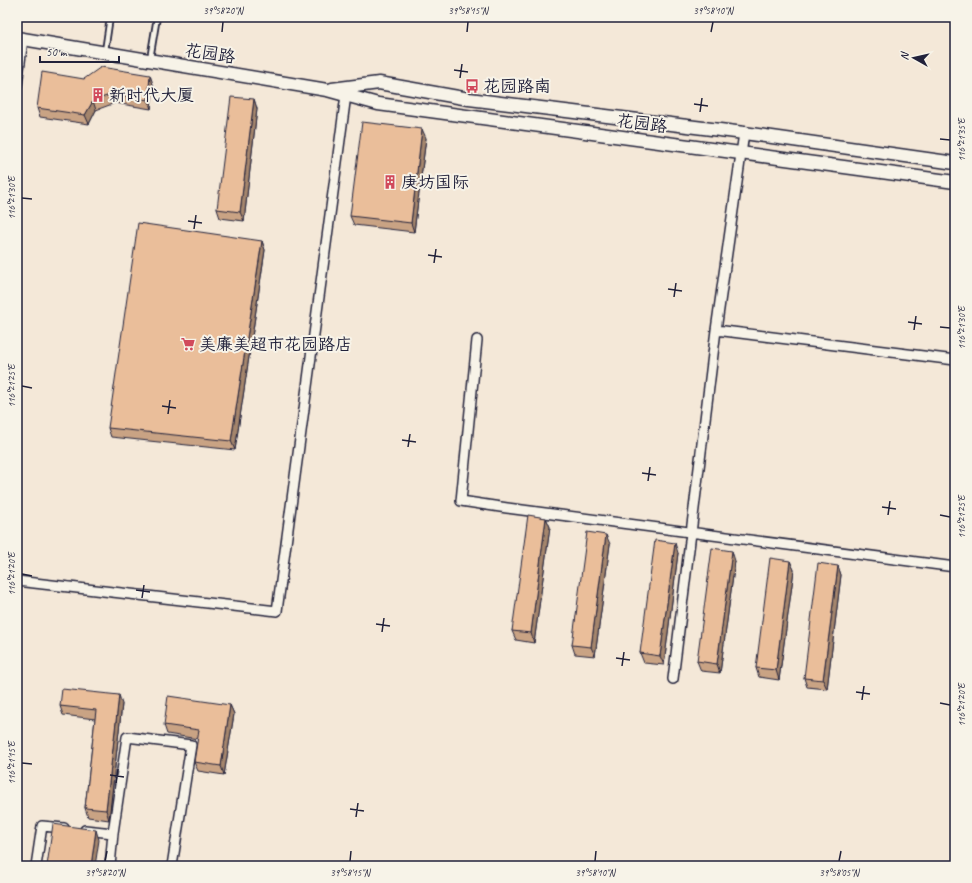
<svg xmlns="http://www.w3.org/2000/svg" width="972" height="883" viewBox="0 0 972 883" font-family="Caveat,'LXGW WenKai TC',sans-serif">
<style>
.lines{fill:none;stroke-linecap:round;stroke-linejoin:round}
.service-casing{stroke:#22223b;stroke-width:8}
.minor-casing{stroke:#22223b;stroke-width:12}
.tertiary-casing{stroke:#22223b;stroke-width:15}
.service{stroke:#f7f3e8;stroke-width:4.5}
.minor{stroke:#f7f3e8;stroke-width:9}
.tertiary{stroke:#f7f3e8;stroke-width:12}
.wall{fill:#c9a384;stroke:#22223b}
.shaded-wall{fill:#a4856c;stroke:#22223b}
.building{fill:#eabe9a;stroke:#22223b}
.ticks{fill:none;stroke:#22223b;stroke-width:1.5}
.labels{text-anchor:middle;stroke-width:4;stroke-linejoin:round;paint-order:stroke}
.street-label{font-size:17px;fill:#22223b;stroke:#f7f3e8}
.poi-label{font-size:17px;fill:#22223b;stroke:#f7f3e8;text-anchor:start}
.neatline{fill:none;stroke:#22223b;stroke-width:1.5}
.ticks-label{font-size:10px;text-anchor:middle;fill:#22223b}
</style>
<rect width="100%" height="100%" fill="#f4e8d8"/>
<filter id="ink" filterUnits="userSpaceOnUse"><feTurbulence type="fractalNoise" baseFrequency=".025" numOctaves="2"/><feDisplacementMap in="SourceGraphic" scale="8" xChannelSelector="R" yChannelSelector="G"/><feConvolveMatrix kernelMatrix="1 2 1 2 8 2 1 2 1" color-interpolation-filters="sRGB"/></filter>
<g filter="url(#ink)">
<g class="lines">
<defs>
<path id="service" d="M105,51L110,17
M150,59L157,17"/>
<path id="minor" d="M17,85L23,39
M716,330L955,360
M477,340L461,501L507,508L955,567
M17,581L277,611L346,95
M673,679L716,330L744,133
M85,830L113,833L110,866
M113,833L127,737L191,745L172,866
M36,866L42,826L64,828"/>
<path id="tertiary" d="M17,38L327,90L378,104L955,182
M332,89L379,83L469,99L744,133L955,163"/>
</defs>
<!-- service casing -->
<use href="#service" class="service-casing"/>
<!-- minor casing -->
<use href="#minor" class="minor-casing"/>
<!-- tertiary casing -->
<use href="#tertiary" class="tertiary-casing"/>
<!-- service -->
<use href="#service" class="service"/>
<!-- minor -->
<use href="#minor" class="minor"/>
<!-- tertiary -->
<use href="#tertiary" class="tertiary"/>
</g>
<!-- wall -->
<path class="wall" d="M84,79L153,84L151,109L115,103L96,110L89,124L40,117L37,108Z
M254,99L257,109L244,221L220,218L217,209Z
M426,138L414,232L354,225L350,216Z
M262,241L265,250L235,450L111,437L108,428Z
M546,518L550,527L534,643L516,640L512,631Z
M610,544L595,656L575,654L572,645Z
M678,553L664,665L644,663L640,653Z
M735,561L720,673L701,671L697,661Z
M790,561L794,570L779,680L759,677L756,668Z
M838,566L841,575L827,689L807,687L804,678Z
M122,704L109,820L88,817L85,808L95,719L63,715L60,706Z
M230,705L234,714L224,775L198,771L194,762L198,739L167,734L164,725Z"/>
<!-- shaded-wall -->
<path class="shaded-wall" d="M150,75L153,84L151,109L148,100Z
M254,99L257,109L244,221L240,212Z
M93,101L96,110L89,124L85,115Z
M422,129L426,138L414,232L411,223Z
M262,241L265,250L235,450L231,441Z
M546,518L550,527L534,643L531,633Z
M606,535L610,544L595,656L591,647Z
M675,543L678,553L664,665L660,656Z
M732,551L735,561L720,673L717,664Z
M790,561L794,570L779,680L776,670Z
M838,566L841,575L827,689L823,680Z
M119,695L122,704L109,820L106,810Z
M230,705L234,714L224,775L221,766Z
M96,830L99,840L95,866H91Z"/>
<!-- building -->
<path class="building" d="M101,67L150,75L148,100L112,94L93,101L85,115L37,108L42,72L84,79Z
M231,97L254,99L240,212L217,209Z
M362,122L422,129L411,223L350,216Z
M138,223L262,241L231,441L108,428Z
M528,515L546,518L531,633L512,631Z
M587,532L606,535L591,647L572,645Z
M655,540L675,543L660,656L640,653Z
M712,548L732,551L717,664L697,661Z
M770,558L790,561L776,670L756,668Z
M818,563L838,566L823,680L804,678Z
M62,689L119,695L106,810L85,808L96,710L60,706Z
M168,696L230,705L221,766L194,762L199,730L164,725Z
M53,824L96,830L91,866H47Z
M857,863L878,866H856Z"/>
</g>
<!-- ticks -->
<path class="ticks" d="M222,32L223,22M467,32L468,22M711,32L713,22M454,70L468,72M460,78L462,64M694,104L708,106M700,112L702,98M940,139L950,140M22,198L32,199M188,221L202,223M194,229L196,215M428,255L442,257M434,263L436,249M668,289L682,291M674,297L676,283M908,322L922,324M940,327L950,328M914,330L916,316M22,386L32,388M162,406L176,408M168,414L170,400M402,440L416,442M408,447L410,434M642,473L656,475M648,481L650,467M882,507L896,509M888,515L890,501M940,515L950,517M22,574L32,576M136,590L150,592M142,598L144,585M376,624L390,626M382,632L384,618M616,658L630,660M622,666L624,652M856,692L870,694M862,700L864,686M940,703L950,705M22,763L32,764M110,775L124,777M116,783L118,769M350,809L364,811M356,817L358,803M105,861L107,851M350,861L351,851M595,861L596,851M839,861L841,851"/>
<!-- icons -->
<defs>
<symbol id="bus-bare" viewBox="-9 -9 18 18"><path d="M-5-6H5V4H4V6H2V4H-2V6H-4V4H-5ZM-3.5-4V0h7V-4ZM-3.5 1.2v1.5H-2V1.2ZM2 1.2v1.5H3.5V1.2Z" fill="#d1495b" stroke="#f7f3e8" stroke-width="2.5" paint-order="stroke"/></symbol>
<symbol id="building-bare" viewBox="-9 -9 18 18"><path d="M-4-6H4V6H1V3H-1V6H-4ZM-2.5-4.3h1.7v1.8h-1.7ZM.8-4.3h1.7v1.8H.8ZM-2.5-1h1.7V.8h-1.7ZM.8-1h1.7V.8H.8Z" fill="#d1495b" stroke="#f7f3e8" stroke-width="2.5" paint-order="stroke"/></symbol>
<symbol id="supermarket-bare" viewBox="-9 -9 18 18"><path d="M-6-5.5h2.5l.6 2H6L4.5 2H-2.5L-4.4-4H-6ZM-1.5 3.2a1.3 1.3 0 1 0 .1 0ZM3 3.2a1.3 1.3 0 1 0 .1 0Z" fill="#d1495b" stroke="#f7f3e8" stroke-width="2.5" paint-order="stroke"/></symbol>
</defs>
<g fill-rule="evenodd">
<use href="#bus-bare" x="462" y="76" width="20" height="20"/>
<use href="#building-bare" x="88" y="85" width="20" height="20"/>
<use href="#building-bare" x="380" y="172" width="20" height="20"/>
<use href="#supermarket-bare" x="178" y="334" width="20" height="20"/>
</g>
<g class="labels">
<!-- street labels -->
<g class="street-label">
<text transform="translate(210 53) rotate(9)" y="6">花园路</text>
<text transform="translate(642 123) rotate(8)" y="6">花园路</text>
</g>
<!-- poi labels -->
<g class="poi-label">
<text x="483" y="92">花园路南</text>
<text x="109" y="101">新时代大厦</text>
<text x="401" y="188">庚坊国际</text>
<text x="199" y="350">美廉美超市花园路店</text>
</g>
</g>
<!-- margin -->
<rect width="972" height="883" fill="none" stroke="#f7f3e8" stroke-width="44"/>
<!-- north arrow -->
<g transform="translate(914 58) rotate(278)" stroke="#f7f3e8" stroke-width="3" paint-order="stroke">
<path d="M0-3L7 15L0 10L-7 15Z" fill="#22223b"/>
<text y="-6" font-size="11" font-weight="bold" text-anchor="middle" fill="#22223b">N</text>
</g>
<!-- scale -->
<path d="M40 56v6h79v-6" fill="none" stroke="#22223b" stroke-width="2"/>
<text x="46" y="56" font-size="12" fill="#22223b" stroke="#f7f3e8" stroke-width="3" paint-order="stroke">50 m</text>
<rect x="22" y="22" width="928" height="839" class="neatline"/>
<g class="ticks-label">
<text x="223" y="14">39°58'20"N</text>
<text x="468" y="14">39°58'15"N</text>
<text x="713" y="14">39°58'10"N</text>
<text transform="translate(961 140) rotate(-90)" y="4">116°21'35"E</text>
<text transform="translate(11 198) rotate(-90)" y="4">116°21'30"E</text>
<text transform="translate(961 328) rotate(-90)" y="4">116°21'30"E</text>
<text transform="translate(11 386) rotate(-90)" y="4">116°21'25"E</text>
<text transform="translate(961 517) rotate(-90)" y="4">116°21'25"E</text>
<text transform="translate(11 574) rotate(-90)" y="4">116°21'20"E</text>
<text transform="translate(961 705) rotate(-90)" y="4">116°21'20"E</text>
<text transform="translate(11 763) rotate(-90)" y="4">116°21'15"E</text>
<text x="105" y="876">39°58'20"N</text>
<text x="350" y="876">39°58'15"N</text>
<text x="595" y="876">39°58'10"N</text>
<text x="839" y="876">39°58'05"N</text>
</g>
</svg>
